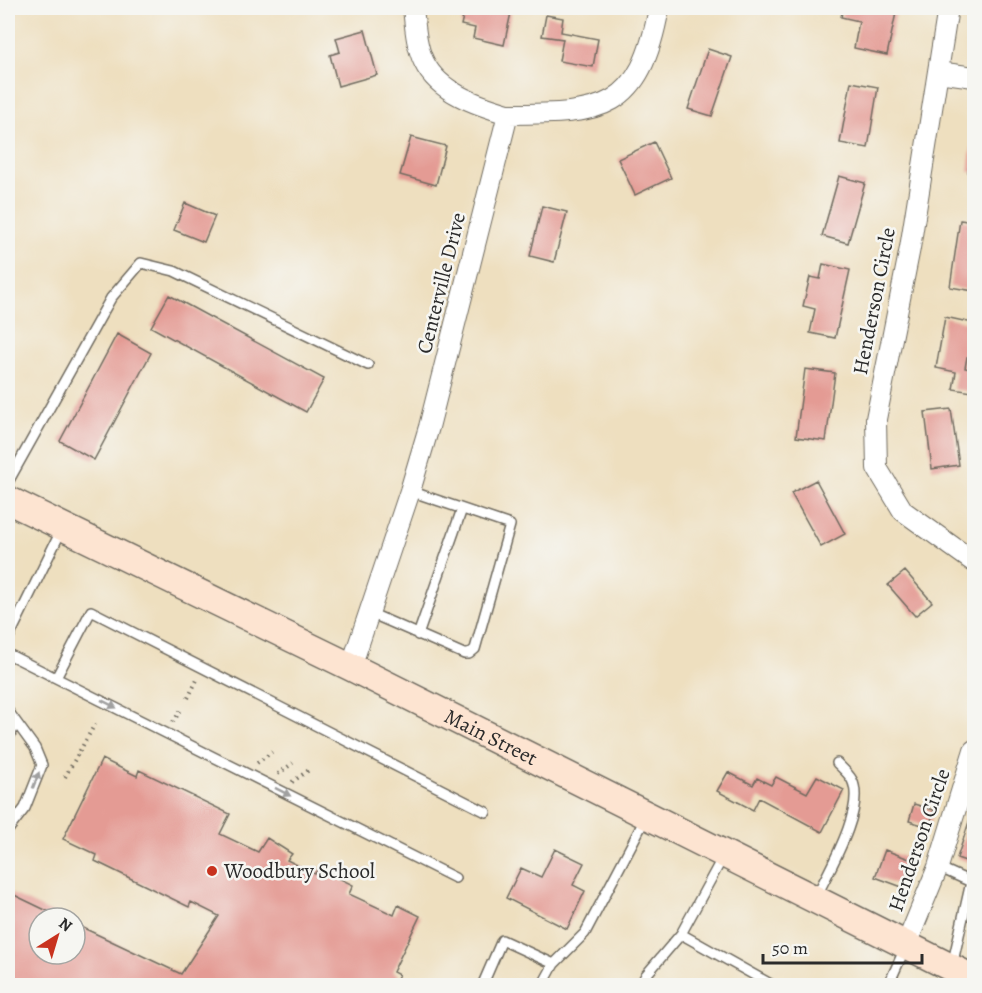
<svg xmlns="http://www.w3.org/2000/svg" width="982" height="993" viewBox="0 0 982 993" font-family="Alegreya,serif">
<style>
.building{fill:#e49b94}
.lines{fill:none;stroke-linecap:round;stroke-linejoin:round}
.service-casing{stroke:#6f6a5f;stroke-width:12}
.minor-casing{stroke:#6f6a5f;stroke-width:22}
.secondary-casing{stroke:#6f6a5f;stroke-width:30}
.path{stroke:#6f6a5f;stroke-width:4;stroke-dasharray:1.5 4.5;stroke-linecap:butt}
.service{stroke:#fff;stroke-width:9}
.minor{stroke:#fff;stroke-width:20}
.secondary{stroke:#fde4d1;stroke-width:27}
.oneway{fill:#a0a0a0}
.poi-dot{fill:#c8321e;stroke:#f6f6f2;stroke-width:2}
.labels{text-anchor:middle;stroke-width:5;stroke-linejoin:round;paint-order:stroke}
.street-label{font-size:21px;fill:#2b2b2b;stroke:#f6f6f2}
.poi-label{font-size:21px;fill:#2b2b2b;stroke:#f6f6f2;text-anchor:start}
</style>
<rect width="100%" height="100%" fill="#f6f6f2"/>
<filter id="ink" filterUnits="userSpaceOnUse"><feTurbulence type="fractalNoise" baseFrequency=".0167" numOctaves="2"/><feDisplacementMap in="SourceGraphic" scale="12" xChannelSelector="R" yChannelSelector="G"/><feConvolveMatrix kernelMatrix="1 2 1 2 8 2 1 2 1" color-interpolation-filters="sRGB"/></filter>
<filter id="wash" filterUnits="userSpaceOnUse"><feTurbulence type="fractalNoise" baseFrequency=".008" numOctaves="4" result="noise"/><feDisplacementMap in="SourceGraphic" scale="24" xChannelSelector="R" yChannelSelector="G"/><feGaussianBlur stdDeviation="1.35" result="paint"/><feColorMatrix in="noise" values="0 0 0 0 0 0 0 0 0 0 0 0 0 0 0 0 0 1.4 0 .05"/><feComposite in="paint" operator="in"/></filter>
<g filter="url(#wash)">
<rect width="100%" height="100%" fill="#eedfbf"/>
<g id="blocks">
<!-- building -->
<path class="building" d="M465,8H512L504,45L473,38L475,28L461,25Z
M843,8H897L887,55L854,48L859,21L841,17Z
M546,15L563,18L561,32L598,39L593,67L559,61L563,39L542,36Z
M365,30L377,75L338,86L330,55L340,52L336,38Z
M708,49L732,57L712,116L688,109Z
M851,82L878,87L868,148L840,143Z
M973,135H974V172H968Z
M411,137L446,146L436,185L400,175Z
M654,142L671,178L635,195L618,159Z
M839,176L865,183L848,243L822,236Z
M185,203L215,216L204,242L174,230Z
M542,206L567,212L554,262L530,256Z
M960,220L974,222V291L950,287Z
M823,264L850,270L835,338L810,333L815,309L803,306L810,277L820,279Z
M169,295L324,379L306,412L151,327Z
M945,317L973,323L969,346L974,347V359L967,357L965,368L974,370L972,392L953,389L956,372L936,368Z
M117,334L151,353L94,460L60,441Z
M805,369L835,373L826,441L796,437Z
M951,409L959,465L932,469L925,412Z
M816,480L845,534L821,547L791,493Z
M905,571L932,602L915,616L888,585Z
M102,759L137,776L139,770L230,814L220,834L258,852L267,838L292,854L287,860L315,874L318,868L353,885L349,894L394,915L398,905L420,916L393,972L399,975L394,986H8V892L62,918H39V954H75V924L181,974L219,916L191,902L189,907L95,861L97,855L63,839Z
M728,772L753,785L757,778L771,785L776,777L807,793L817,776L844,790L822,832L759,798L753,810L717,791Z
M914,804L934,810L929,827L909,821Z
M971,816L974,817V864L957,858Z
M555,849L584,863L573,885L585,891L567,929L506,898L521,868L541,877Z
M885,850L912,860L902,887L875,877Z"/>
</g>
</g>
<g filter="url(#ink)">
<use href="#blocks" fill-opacity="0" stroke="#6f6a5f" stroke-width="1.5"/>
<g class="lines">
<defs>
<path id="service" d="M8,482L111,298L141,263L174,271L368,365
M370,613L464,654H469L475,649L510,525L410,491
M418,635L462,509
M8,639L62,529
M8,654L455,878
M56,678L91,611L486,812
M8,711L35,748L42,765L25,808L8,830
M8,739L16,723
M938,867L971,882L952,966
M816,897C829,870 866,808 852,780C849,774 842,768 837,763
M681,934L774,986
M482,986L502,940L554,964
M542,986L554,964L585,933L645,819
M640,986L646,975L681,934L724,855
M888,986L905,948"/>
<path id="minor" d="M413,8C415,25 416,46 424,62C439,93 478,105 508,114
M948,8L910,248L876,419L877,468L903,511L974,562
M938,72L974,77
M351,667L410,491L429,427L508,114C604,114 640,111 659,8
M906,945L938,867L974,750"/>
<g id="secondary">
<path id="s1" d="M8,500L351,667L974,979"/>
</g>
</defs>
<!-- service casing -->
<use href="#service" class="service-casing"/>
<!-- minor casing -->
<use href="#minor" class="minor-casing"/>
<!-- secondary casing -->
<use href="#secondary" class="secondary-casing"/>
<!-- path -->
<path class="path" d="M188,698L197,680
M173,722L181,710
M257,763L272,752
M278,774L293,763
M65,777L95,724
M292,782L309,770"/>
<!-- service -->
<use href="#service" class="service"/>
<!-- minor -->
<use href="#minor" class="minor"/>
<!-- secondary -->
<use href="#secondary" class="secondary"/>
</g>
<!-- one-way arrows -->
<defs><path id="oneway-solid" d="M-6-.8H1V-3.2L6.5 0L1 3.2V.8H-6Z" transform="scale(1.5)"/></defs>
<g class="oneway">
<use href="#oneway-solid" transform="translate(109 704) rotate(27)"/>
<use href="#oneway-solid" transform="translate(36 780) rotate(-69)"/>
<use href="#oneway-solid" transform="translate(283 792) rotate(27)"/>
</g>
</g>
<!-- markers -->
<circle class="poi-dot" cx="212" cy="871" r="6"/>
<g class="labels">
<!-- street labels -->
<g class="street-label">
<text transform="translate(441 283) rotate(-76)" y="7">Centerville Drive</text>
<text transform="translate(874 301) rotate(-79)" y="7">Henderson Circle</text>
<text dy="7" stroke="none"><textPath href="#s1" startOffset="538">Main Street</textPath></text>
<text transform="translate(919 840) rotate(-71)" y="7">Henderson Circle</text>
</g>
<!-- poi labels -->
<g class="poi-label">
<text x="224" y="878">Woodbury School</text>
</g>
</g>
<!-- margin -->
<rect width="982" height="993" fill="none" stroke="#f6f6f2" stroke-width="30"/>
<!-- north arrow -->
<g transform="translate(57 936) rotate(37)"><circle r="28" fill="#f6f6f2" stroke="#a5a5a2" stroke-width="1.5"/>
<path d="M0-4.5L10 22L0 15L-10 22Z" fill="#c8321e"/>
<text y="-9" font-size="16" font-weight="bold" text-anchor="middle" fill="#2b2b2b">N</text>
</g>
<!-- scale -->
<path d="M763 954v9h159v-9" fill="none" stroke="#2b2b2b" stroke-width="3"/>
<text x="772" y="954" font-size="18" fill="#2b2b2b" stroke="#f6f6f2" stroke-width="4.5" paint-order="stroke">50 m</text>
</svg>
